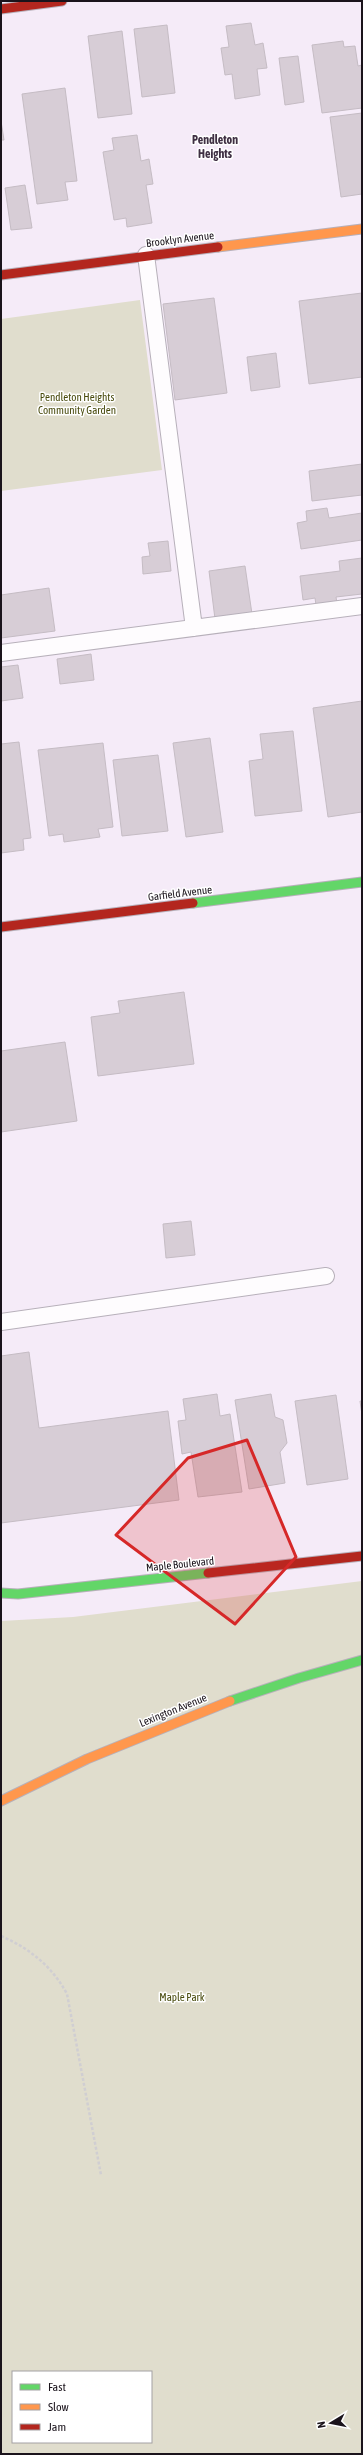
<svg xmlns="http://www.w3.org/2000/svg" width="363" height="2455" viewBox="0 0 363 2455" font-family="'Asap Condensed',sans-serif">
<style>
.green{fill:#e0ddcd;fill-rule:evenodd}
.building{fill:#d7cdd6;stroke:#c5bcc4}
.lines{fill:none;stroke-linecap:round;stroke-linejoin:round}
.lane-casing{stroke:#b7b0ba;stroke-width:18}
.fast-casing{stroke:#b7b0ba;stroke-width:11}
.slow-casing{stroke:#b7b0ba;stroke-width:11}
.jam-casing{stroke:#b7b0ba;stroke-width:11}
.path{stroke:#d0ced2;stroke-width:2.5;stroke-dasharray:3 2;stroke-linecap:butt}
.lane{stroke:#fefcfe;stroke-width:16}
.fast{stroke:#63d668;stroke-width:9}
.slow{stroke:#ff974d;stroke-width:9}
.jam{stroke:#b3261e;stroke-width:9}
.marked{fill:#d62828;fill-opacity:0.2;stroke:#d62828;stroke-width:3;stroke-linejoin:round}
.labels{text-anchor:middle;stroke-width:3;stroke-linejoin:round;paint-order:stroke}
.street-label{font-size:11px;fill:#1a131b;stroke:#fff}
.park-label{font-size:11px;fill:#484a0c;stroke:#fff}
.neighbourhood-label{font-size:12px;font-weight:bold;fill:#3f3043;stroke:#fff}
</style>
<rect width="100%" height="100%" fill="#f5ebf8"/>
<!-- green -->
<path class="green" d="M140,300L162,470L1,491V319Z
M362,1581V2454H1V1621L73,1617ZM13,2372H151V2442H13Z"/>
<!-- building -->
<path class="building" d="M251,23L255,45L263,43L267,68L257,69L260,95L235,99L232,74L225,75L221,48L229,47L226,26Z
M167,25L175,93L142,97L134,29Z
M122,31L132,114L98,118L88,36Z
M343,41L344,47L355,46L358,66L362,65V108L322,113L312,45Z
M298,56L304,102L285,105L279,58Z
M65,88L77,181L65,182L68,200L37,204L22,94Z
M362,113V194L341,197L330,117Z
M1,121L4,140H1Z
M137,135L141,161L149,159L153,184L146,185L152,223L127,227L126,218L114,220L103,152L114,150L112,138Z
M25,185L32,228L11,230L5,188Z
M362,293V377L309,384L299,301Z
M214,298L227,393L175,400L163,304Z
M276,353L280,387L251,391L247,357Z
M362,464V495L312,501L309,471Z
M327,508L329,518L362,513V540L301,549L297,523L307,521L306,511Z
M168,541L171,571L143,574L142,557L150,556L148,543Z
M362,558V594L336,597L337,603L316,605L315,598L303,600L300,576L340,571L339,561Z
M245,566L252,614L215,619L209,571Z
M49,588L55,631L1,638V595Z
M91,654L94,680L60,684L57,659Z
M18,665L23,698L1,701V667Z
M362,701V812L328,817L313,708Z
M293,731L302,811L255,816L249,761L263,759L260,734Z
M210,738L223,832L186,837L173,743Z
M19,742L31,838L23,839L24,850L1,853V744Z
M103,743L113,827L98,829L100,837L64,842L63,834L49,836L38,750Z
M158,755L168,831L122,836L113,760Z
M184,992L194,1064L98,1076L91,1017L120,1013L118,1001Z
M65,1042L77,1121L1,1132V1051Z
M191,1221L195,1255L166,1258L163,1224Z
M29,1352L39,1428L168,1411L179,1500L1,1523V1356Z
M217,1394L220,1416L230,1414L242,1492L198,1497L191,1452L182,1454L178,1421L186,1420L183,1399Z
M271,1394L275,1417L283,1420L287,1443L280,1452L285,1483L249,1489L235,1400Z
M336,1395L348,1479L307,1485L295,1401Z
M360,1401H362V1415Z"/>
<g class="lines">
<defs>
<path id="lane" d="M146,255L194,628
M1,653L362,606
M1,1322L326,1276"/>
<path id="fast" d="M193,903L362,882
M1,1593L18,1594L208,1573
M230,1701L299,1678L362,1660"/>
<path id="slow" d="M218,247L362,229
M1,1801L87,1759L230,1701"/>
<path id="jam" d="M1,9L62,1
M1,275L218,247
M1,927L193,903
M208,1573L362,1556"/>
</defs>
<!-- lane casing -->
<use href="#lane" class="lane-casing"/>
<!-- fast casing -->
<use href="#fast" class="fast-casing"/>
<!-- slow casing -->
<use href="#slow" class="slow-casing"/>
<!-- jam casing -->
<use href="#jam" class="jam-casing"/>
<!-- path -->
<path class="path" d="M1,1936C29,1948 52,1966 67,1994L101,2175"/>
<!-- lane -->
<use href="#lane" class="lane"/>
<!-- fast -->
<use href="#fast" class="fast"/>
<!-- slow -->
<use href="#slow" class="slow"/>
<!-- jam -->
<use href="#jam" class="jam"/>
</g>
<!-- marked area -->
<path class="marked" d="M247,1440L296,1557L235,1624L116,1535L188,1458Z"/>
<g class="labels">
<!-- street labels -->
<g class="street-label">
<text transform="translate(180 239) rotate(-7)" y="4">Brooklyn Avenue</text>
<text transform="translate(180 893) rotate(-7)" y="4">Garfield Avenue</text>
<text transform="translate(180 1564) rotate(-6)" y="4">Maple Boulevard</text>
<text transform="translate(173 1710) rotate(-22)" y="4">Lexington Avenue</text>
</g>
<!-- park labels -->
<g class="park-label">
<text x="77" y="401">Pendleton Heights<tspan x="77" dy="13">Community Garden</tspan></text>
<text x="182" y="2001">Maple Park</text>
</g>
<!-- neighbourhood labels -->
<g class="neighbourhood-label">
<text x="215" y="144">Pendleton<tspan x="215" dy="14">Heights</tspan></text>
</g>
</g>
<!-- border -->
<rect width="363" height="2455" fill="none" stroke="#1a131b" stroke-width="4"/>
<!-- legend -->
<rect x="12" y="2371" width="140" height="72" fill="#ffffff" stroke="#a3a1a4"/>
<rect x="20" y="2384" width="20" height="6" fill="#63d668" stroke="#a3a1a4"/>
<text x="48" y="2391" font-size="12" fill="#1a131b">Fast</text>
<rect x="20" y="2404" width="20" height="6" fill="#ff974d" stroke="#a3a1a4"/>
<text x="48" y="2411" font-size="12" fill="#1a131b">Slow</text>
<rect x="20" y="2424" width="20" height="6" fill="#b3261e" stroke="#a3a1a4"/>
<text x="48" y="2431" font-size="12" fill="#1a131b">Jam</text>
<!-- north arrow -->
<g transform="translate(331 2423) rotate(260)" stroke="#ffffff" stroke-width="3" paint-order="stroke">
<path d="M0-3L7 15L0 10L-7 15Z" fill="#1a131b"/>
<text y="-6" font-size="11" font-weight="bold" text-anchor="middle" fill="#1a131b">N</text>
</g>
</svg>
